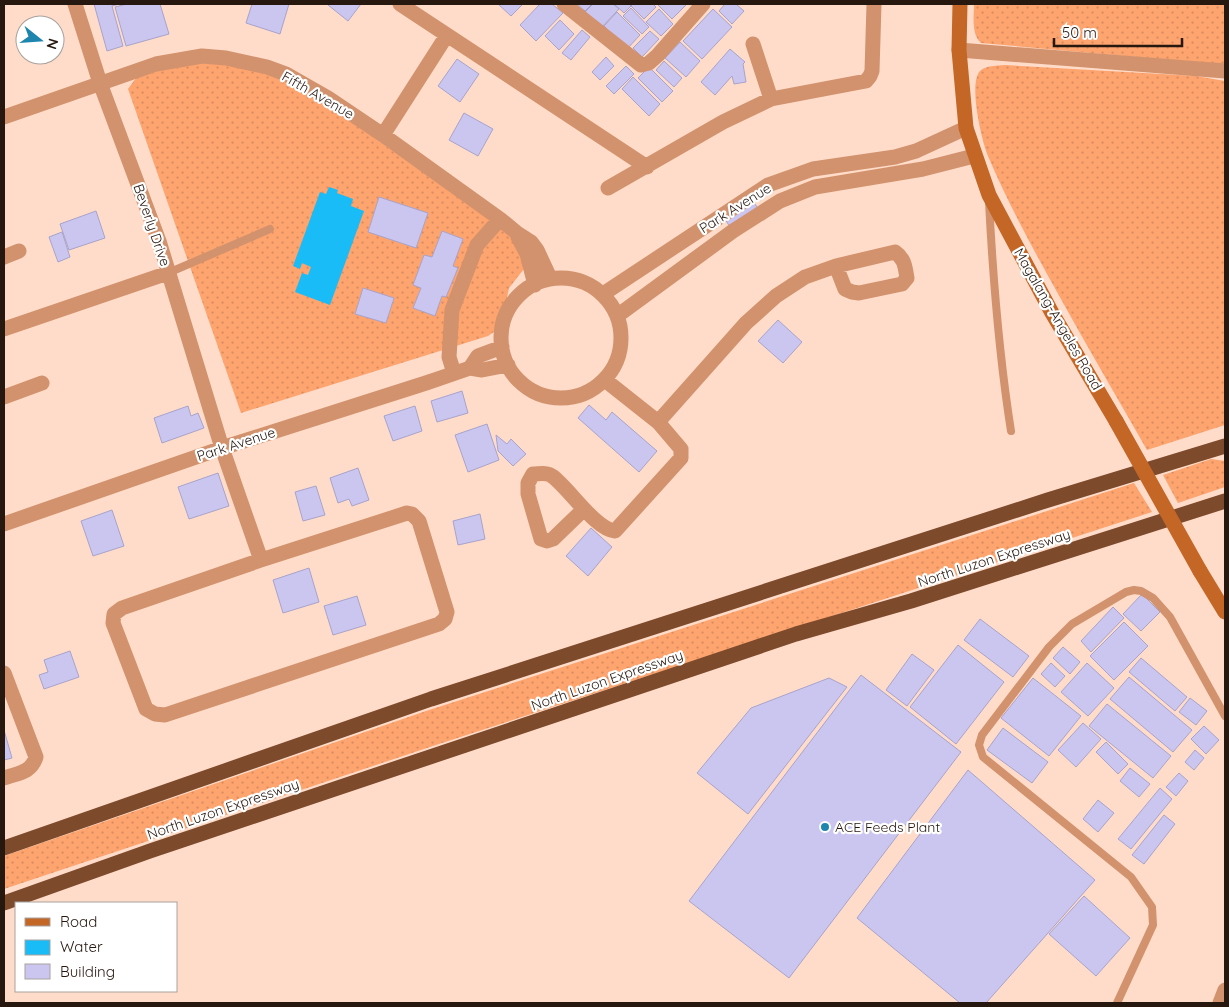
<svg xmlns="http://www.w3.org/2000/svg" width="1229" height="1007" viewBox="0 0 1229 1007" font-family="Quicksand,sans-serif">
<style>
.grass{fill:url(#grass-dots)}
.water{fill:#1abcf7}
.building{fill:#cbc6f0;stroke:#a8a3cb}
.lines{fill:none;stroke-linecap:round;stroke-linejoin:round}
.service{stroke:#d2926d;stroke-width:8}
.minor{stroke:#d2926d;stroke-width:15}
.secondary{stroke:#c36626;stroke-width:15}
.motorway{stroke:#7d4a2c;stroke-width:15}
.secondary-bridge{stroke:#c36626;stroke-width:15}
.poi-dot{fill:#1e85ae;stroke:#fff;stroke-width:2}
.labels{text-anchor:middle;stroke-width:4.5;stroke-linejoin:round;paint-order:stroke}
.street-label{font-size:14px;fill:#26170f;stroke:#fff}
.poi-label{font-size:14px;fill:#26170f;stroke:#fff;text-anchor:start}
</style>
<defs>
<pattern id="grass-dots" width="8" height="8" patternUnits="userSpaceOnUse" patternTransform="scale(1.25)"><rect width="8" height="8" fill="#fda46f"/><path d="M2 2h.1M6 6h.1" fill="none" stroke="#d98c5f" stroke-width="1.8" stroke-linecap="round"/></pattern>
</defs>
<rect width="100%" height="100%" fill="#ffdcc9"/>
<!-- grass -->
<path class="grass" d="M974,4H1225V65L981,43C971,34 974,16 974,4Z
M214,61L239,63L297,83L515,237L527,265L509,288L501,327L488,336L241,413L128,89L136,78L175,65Z
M1005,65L1196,76L1225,81V425L1147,450C1117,397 1086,345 1057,292C1032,247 1008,203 988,156C982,141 968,84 980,71C986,65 997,66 1005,65Z
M1211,459L1225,461V487L1178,503L1163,475Z
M1134,483L1152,512L439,744L4,889V856L426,711Z"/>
<!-- water -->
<path class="water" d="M329,187L338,190L337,193L353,199L351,206L364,211L330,305L295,292L302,273L308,275L311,267L302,263L300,269L293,266L320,192L326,194Z"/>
<!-- building -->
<path class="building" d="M94,4H119L112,6L123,46L107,51Z
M127,4H160L169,34L126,46L115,7Z
M252,4H289L280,34L246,23Z
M329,4H361L348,21L328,5Z
M498,4H523L511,16Z
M540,4H552L563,13L536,41L520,25Z
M577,4H592L585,11Z
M593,4H613L619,9L599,30L583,14Z
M614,4H629L631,6L624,13Z
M633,4H653L656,7L644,19L631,6Z
M657,4H687L672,19Z
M725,4H736L744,11L732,24L719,11Z
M631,8L649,27L642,34L623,16Z
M659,9L673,24L661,36L646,22Z
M713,9L732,27L702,59L683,41Z
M617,12L640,35L627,49L604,26Z
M560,20L574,34L559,50L545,36Z
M582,30L590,37L571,60L562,53Z
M650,31L659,39L642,57L633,48Z
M680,42L700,61L686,77L665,58Z
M730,49L745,62L743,64L746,82L734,84L732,76L715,95L701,82Z
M606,57L614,66L600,80L592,72Z
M457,59L479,74L460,102L438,86Z
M664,61L682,78L674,87L656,70Z
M626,66L634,74L614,94L606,86Z
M649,67L673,91L662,102L638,78Z
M633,77L660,104L649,116L622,89Z
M464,113L493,129L478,156L449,140Z
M379,197L428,213L416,248L368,232Z
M751,198L759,210L731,229L724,217Z
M96,211L105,238L69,250L60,224Z
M442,231L463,239L453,266L458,268L446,297L442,296L435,316L413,308L421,288L413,285L424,255L432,257Z
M62,232L70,257L58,262L49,237Z
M363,288L394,298L386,323L355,314Z
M778,320L802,342L783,363L758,341Z
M462,391L468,413L437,422L431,401Z
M589,405L606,420L612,412L657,451L639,472L578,418Z
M188,406L191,416L198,413L204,428L162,443L154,418Z
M415,406L422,431L393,441L384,416Z
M487,424L499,460L468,472L455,435Z
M496,435L507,444L511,439L526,454L513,466L498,451Z
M358,468L369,500L352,506L349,499L338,503L330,478Z
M218,473L229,506L189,519L178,487Z
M316,486L325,515L303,521L295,492Z
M112,510L124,546L93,556L81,521Z
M480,514L485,539L458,545L453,521Z
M591,528L612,547L588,576L566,556Z
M309,568L319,602L283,613L273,580Z
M1142,594L1160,612L1141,631L1123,614Z
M357,596L366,625L333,635L324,606Z
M1113,607L1124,618L1091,652L1081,641Z
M980,619L1029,656L1013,677L964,640Z
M1124,622L1148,646L1114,680L1090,656Z
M958,645L1004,682L956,744L910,707Z
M1063,647L1080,662L1070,674L1053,658Z
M70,651L79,677L44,689L39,675L48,672L44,660Z
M912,654L934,670L907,706L886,690Z
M1141,658L1187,697L1175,711L1129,672Z
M1051,663L1065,676L1055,687L1041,674Z
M1087,663L1114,688L1088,716L1061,692Z
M861,675L961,752L789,978L689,901Z
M1129,677L1192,730L1173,752L1110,699Z
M829,678L847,687L748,814L697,773L751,708Z
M1033,678L1081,716L1049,756L1001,718Z
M1190,698L1207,711L1196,725L1179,712Z
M1107,704L1171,756L1153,778L1089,726Z
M1083,723L1101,739L1076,767L1058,750Z
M1204,726L1219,740L1206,754L1191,739Z
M1003,728L1048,762L1032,783L987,750Z
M4,730L12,758L4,760Z
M1106,742L1128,764L1118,774L1096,752Z
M1195,750L1204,758L1194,770L1185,762Z
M1130,768L1150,784L1139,797L1120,781Z
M968,770L1095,880L986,1003H960L857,918Z
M1179,773L1188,781L1176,796L1166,787Z
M1160,788L1172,799L1131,849L1118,839Z
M1098,800L1114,813L1098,832L1083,819Z
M1164,815L1175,824L1144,864L1132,855Z
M1084,896L1130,938L1096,976L1049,934Z"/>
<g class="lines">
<!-- service -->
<path class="service" d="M989,202C993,279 999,355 1011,431
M168,273L270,229
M1117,1003L1153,925L1152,907L1131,877L983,757L979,745L982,735L1049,647L1072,624L1126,592L1134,590L1141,591L1153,598L1170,617L1225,716"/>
<!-- minor -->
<path class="minor" d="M75,4L100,83L159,241L222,448L261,560
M400,4L647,167
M564,4L641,65L649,63L658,55L703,4
M753,44L771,99
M959,50L1225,71
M4,117L156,64L202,56L226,58L267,67L286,74L328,98L383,135L500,219L517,233L531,242L537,250L550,278
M383,135L447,35
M608,188L723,122L771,99L866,81L870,76L872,71L874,4
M518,237L527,254L535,285
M4,257L19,251
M501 338a60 60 0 1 1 120 0a60 60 0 1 1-120 0Z
M603,294L768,185L813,169L895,157L916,151L966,128
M617,316L733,231L780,201L815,187L923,169L974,156
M4,329L168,273
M470,368L478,356L502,347
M454,373L449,357L452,310L477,245L500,219
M4,397L42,383
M658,422L746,323L776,296L805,277L836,266L895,252C905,259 905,267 907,278L902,284L859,293L852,292L845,289L836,266
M584,509L553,539L547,541L541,539L528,494V483L533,474C539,474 547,472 552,476C568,487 595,529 615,531L681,458V449L658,422L605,380
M407,513L412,514L419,521L447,612L445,619L439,624L165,715L155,714L146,709L113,623L114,614L122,608L261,560Z
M4,524L222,448L426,383L470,368L482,370L508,365
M4,673L36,757C31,773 18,773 4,778
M1220,1003L1225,990"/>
<!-- secondary -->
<path class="secondary" d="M960,4L959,50L966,128L989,195L1052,313L1116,421
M1200,571L1225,612"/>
<!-- motorway -->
<path class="motorway" d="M4,848L431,699L1048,500L1225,446
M4,903L150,851L796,634L911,601L1225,501"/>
<!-- secondary-bridge -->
<path class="secondary-bridge" d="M1116,421L1200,571"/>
</g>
<!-- markers -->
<circle class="poi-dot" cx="825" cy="827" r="5"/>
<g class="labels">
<!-- street labels -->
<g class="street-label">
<text transform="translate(318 95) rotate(30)" y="5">Fifth Avenue</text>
<text transform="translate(735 208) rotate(-32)" y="5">Park Avenue</text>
<text transform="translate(152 225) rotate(71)" y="5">Beverly Drive</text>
<text transform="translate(1058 319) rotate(60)" y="5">Magalang-Angeles Road</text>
<text transform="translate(236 444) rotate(-18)" y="5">Park Avenue</text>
<text transform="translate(994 558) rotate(-18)" y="5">North Luzon Expressway</text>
<text transform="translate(607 680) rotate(-19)" y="5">North Luzon Expressway</text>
<text transform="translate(223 809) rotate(-19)" y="5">North Luzon Expressway</text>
</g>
<!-- poi labels -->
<g class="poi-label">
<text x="835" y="832">ACE Feeds Plant</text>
</g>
</g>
<!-- border -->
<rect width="1229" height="1007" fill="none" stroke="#26170f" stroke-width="10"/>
<!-- legend -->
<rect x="15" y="902" width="162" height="90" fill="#ffffff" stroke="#a8a29f"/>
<rect x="25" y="918" width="25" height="8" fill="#c36626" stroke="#a8a29f"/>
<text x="60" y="927" font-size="15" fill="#26170f">Road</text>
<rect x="25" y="940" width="25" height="15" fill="#1abcf7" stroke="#a8a29f"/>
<text x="60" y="952" font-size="15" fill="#26170f">Water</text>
<rect x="25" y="964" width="25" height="15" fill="#cbc6f0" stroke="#a8a29f"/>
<text x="60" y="977" font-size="15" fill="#26170f">Building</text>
<!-- north arrow -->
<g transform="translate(40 40) rotate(107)"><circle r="24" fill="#ffffff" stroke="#a8a29f"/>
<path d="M0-4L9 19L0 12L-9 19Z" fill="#1e85ae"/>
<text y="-8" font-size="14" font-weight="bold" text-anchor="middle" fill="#26170f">N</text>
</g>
<!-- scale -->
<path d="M1054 38v8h128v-8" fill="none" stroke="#26170f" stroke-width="2.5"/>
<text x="1062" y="38" font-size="15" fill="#26170f" stroke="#ffffff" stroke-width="4" paint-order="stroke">50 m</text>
</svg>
